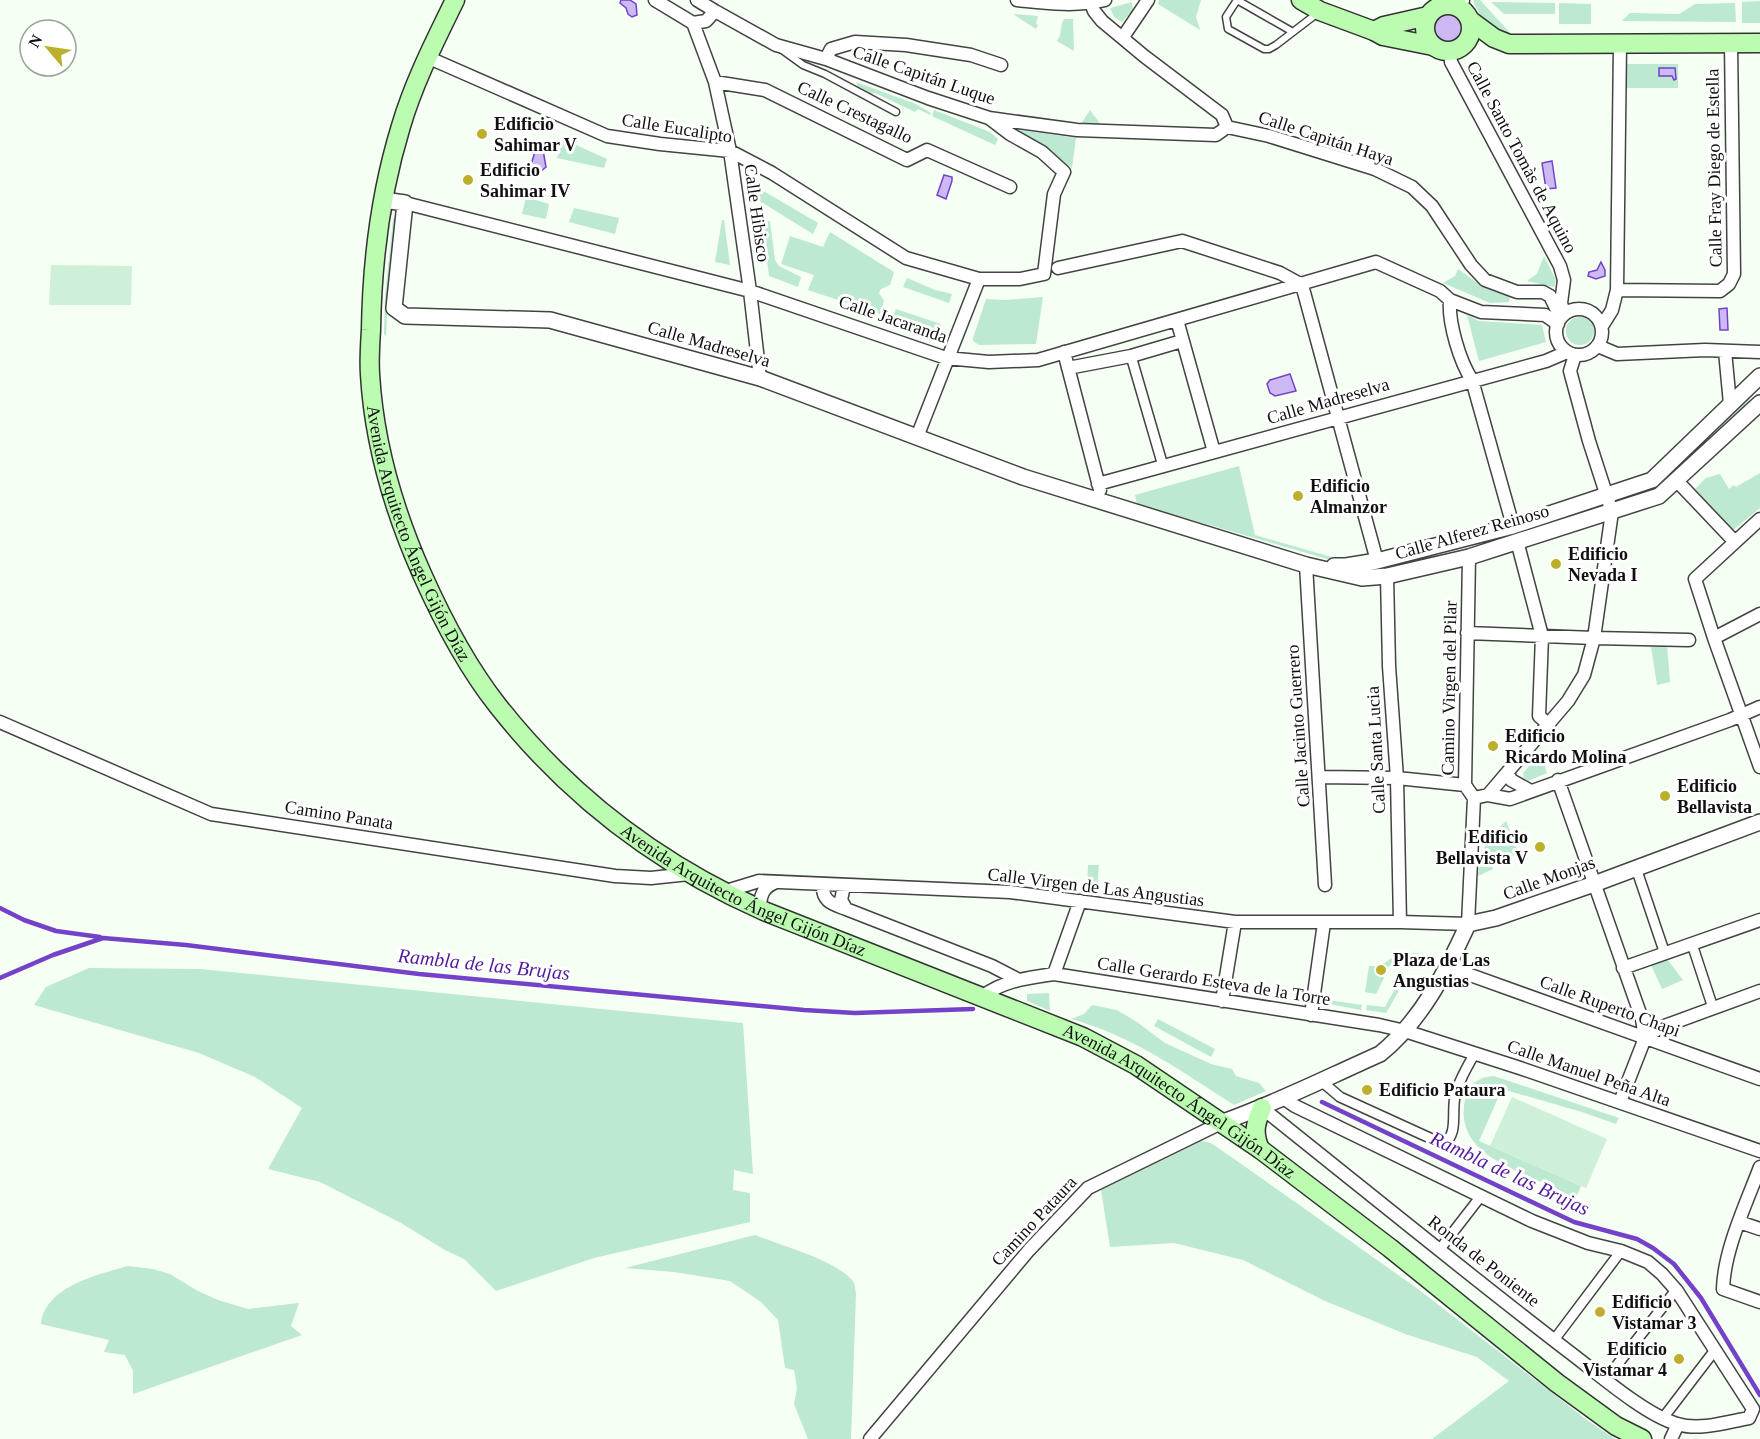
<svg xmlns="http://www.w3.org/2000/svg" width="1760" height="1439" viewBox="0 0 1760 1439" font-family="'Times New Roman',serif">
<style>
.green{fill:#bde9d0}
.pitch{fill:#cef0d9}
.water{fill:#cdb9f4;stroke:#7342c9;stroke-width:1.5}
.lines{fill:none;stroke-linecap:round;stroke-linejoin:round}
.stream{stroke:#7342c9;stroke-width:4.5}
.service-casing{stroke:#434343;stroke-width:9}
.pedestrian-casing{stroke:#434343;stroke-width:12}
.minor-casing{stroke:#434343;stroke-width:15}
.tertiary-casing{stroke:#434343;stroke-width:18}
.secondary-casing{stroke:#323232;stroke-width:21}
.service{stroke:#fff;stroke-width:6}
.pedestrian{stroke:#fff;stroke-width:9}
.minor{stroke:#fff;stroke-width:12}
.tertiary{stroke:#fff;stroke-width:15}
.secondary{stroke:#bbfcb0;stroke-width:18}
.poi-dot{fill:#bcaf2b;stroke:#fff;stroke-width:2}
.labels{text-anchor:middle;stroke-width:6;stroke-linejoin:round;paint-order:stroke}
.street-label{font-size:18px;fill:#101010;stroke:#fff}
.poi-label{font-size:18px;font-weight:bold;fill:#101010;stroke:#fff;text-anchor:start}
.water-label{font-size:20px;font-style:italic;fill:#501c9e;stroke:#fff}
</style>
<rect width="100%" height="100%" fill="#f5fff3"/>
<!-- green -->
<path class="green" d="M1159,0H1201L1196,17L1200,30L1158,4Z
M1473,0H1480L1511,34C1491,28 1480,20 1473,0Z
M1760,1V23H1742V2Z
M1132,2V6L1134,9L1122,22L1114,17L1110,8Z
M1491,2L1555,3V14H1504Z
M1559,3L1591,4V24H1559Z
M1735,3L1736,22L1622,21L1630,13L1679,14L1695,4Z
M1013,14L1038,16L1036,24L1038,25L1036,29Z
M1064,19H1073L1074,51L1057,41C1063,34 1059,26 1064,19Z
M1627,64H1678V88H1627Z
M856,82L916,104L931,113L930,115L918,109L915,112L875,93L871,94L858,87Z
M934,110L990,132L998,139L995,145L932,116Z
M1090,110L1101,125L1081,124Z
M1013,129L1076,138L1072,168L1038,143Z
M563,139L607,159L604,168L557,158Z
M760,192H765L818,223L813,234L761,202L758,199Z
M526,197L549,204L546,219L522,214Z
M574,208L619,218L615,234L569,222Z
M396,216L398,218L388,297L386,337L384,334L385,297L393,219Z
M722,220H724L730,265L715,262Z
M762,221H770L775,260L779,266L801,277L798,287L769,276Z
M830,232L894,272L890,285L881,289L879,293L884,301L880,314L808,290L814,275L781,264L790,236L823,247Z
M1544,256L1556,280L1554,287L1527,281L1537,274Z
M1458,269L1483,287L1510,297L1509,302L1490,303L1443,283L1455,276Z
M907,278L935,290L952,294L949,303L903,287Z
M1043,297L1036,344L979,345L973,341V338L986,299L1005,300Z
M896,309L941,324L937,334L893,318Z
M1467,315L1479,321L1542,325L1546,342L1479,361Z
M1566 331a14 14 0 1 1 28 0a14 14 0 1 1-28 0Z
M1748,397L1750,400L1659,487L1625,501L1624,498L1657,483Z
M1239,466L1255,535L1342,560L1341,563L1137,504L1135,495Z
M1760,473V508L1732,531L1695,489L1706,478L1720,474L1729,489L1734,485L1736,487Z
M1667,645L1670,682L1657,685L1651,647Z
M1541,753L1547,773L1528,781L1524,778L1523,773Z
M1506,821L1518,853L1493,864V869L1478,876C1481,848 1486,840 1506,821Z
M1088,865H1099L1097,890H1087Z
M1419,953L1385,968L1382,965L1397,954Z
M1667,959L1683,980L1662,989L1651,965Z
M1369,966H1378L1384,978L1376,994L1365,992Z
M89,968L200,969L743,1023L753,1174L734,1170L733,1190L750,1193V1222L594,1258L496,1291L464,1259L445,1250L401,1223L320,1182L268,1169L302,1108L255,1077L199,1053L34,1005L46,987Z
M1395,989L1399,991L1386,1013L1366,1010L1367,1005L1385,1007Z
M1049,993L1050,1011L1027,1001V994Z
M1321,999L1362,1005L1361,1010L1324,1003Z
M1092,1005L1117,1010L1137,1022L1165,1043L1211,1064L1232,1069L1236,1076L1259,1083L1266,1091L1234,1105C1183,1072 1131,1035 1071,1019L1084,1014Z
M1158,1019L1215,1049L1211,1057L1154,1026Z
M1494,1076L1619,1118L1616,1124L1582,1112L1502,1089L1479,1141L1581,1186L1576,1198C1559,1190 1542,1183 1525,1175C1490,1159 1454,1141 1466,1096C1470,1082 1481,1077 1494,1076Z
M1202,1141L1211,1143L1237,1161L1418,1289L1587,1420L1615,1439H1432L1509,1381L1477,1357L1405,1334L1323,1300L1243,1260L1174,1243L1110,1247L1101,1190Z
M755,1235C780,1245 835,1260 852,1280C855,1283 855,1288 856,1293L851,1439H808L794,1404L797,1388L794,1370L785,1368L778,1320L761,1302L730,1281L674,1272L625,1268Z
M128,1266L153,1269L170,1274L198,1291L218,1300L248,1309L299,1303L291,1326L302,1335L133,1394V1371L125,1355L104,1352L109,1340L41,1324C44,1287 99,1274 128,1266Z"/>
<!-- pitch -->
<path class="pitch" d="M51,265L132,266L131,305H49Z
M1512,1097L1607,1139L1586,1188L1490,1146Z"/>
<!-- water -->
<path class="water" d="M621,0H630L636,4L637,15L632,17L628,14L626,8L620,3Z
M1434 29a15 15 0 1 1 30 0a15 15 0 1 1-30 0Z
M1659,68H1675L1676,79L1674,80L1672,76H1659Z
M535,141L542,144L546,167L539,173H533L530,168L534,155L531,145Z
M1552,161L1556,188L1546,189L1542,163Z
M944,175L952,177V181L946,199L937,195Z
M1601,262L1605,270V276L1596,279L1588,276L1589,272L1597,270Z
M1727,308L1728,330H1720L1719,309Z
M1290,374L1296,391L1275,396L1270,393L1267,384L1270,380Z"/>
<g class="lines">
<!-- stream -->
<path class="stream" d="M0,908L24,920L56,931L100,937
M0,978L53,955L103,938L186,945L419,974L804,1010L855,1013L973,1009
M1322,1102L1574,1222L1637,1239L1653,1248L1674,1264L1701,1298L1760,1395"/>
<defs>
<path id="service" d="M1237,0L1226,17L1228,29L1264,49H1269L1276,45L1319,12
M1237,0L1293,32
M781,49L803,65L825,74L896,112"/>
<path id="pedestrian" d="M1131,356L1163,466
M1636,868L1665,954
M1692,944L1713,1008
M1320,1080L1340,1097L1443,1144C1460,1134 1450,1110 1456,1092C1460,1079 1468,1065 1475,1053
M1440,1249L1481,1196
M1554,1340L1621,1251
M1606,1379L1676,1290
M1663,1418L1715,1350"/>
<path id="minor" d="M655,0L693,23
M697,0L715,11
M1017,0C1045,3 1077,7 1105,0
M1090,0L1094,11L1102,21L1144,56L1222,115L1227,127
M1440,6L1443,0
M1461,9L1463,0
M693,23L706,21L715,11L776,45L826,59L928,98L989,118L1077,130L1216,135L1227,127
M693,23L715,82L730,151L750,291L760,378
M1123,37L1148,0
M1450,52L1451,62L1560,266L1564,280L1561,303L1564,313
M427,57L607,136L660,144L730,151L772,173L906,258L979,279H1020L1044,274L1054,194L1064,172L1042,152L1010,134L989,118
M826,59L831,49L855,42L906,45L971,55L1001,65
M715,82L765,90L907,160L927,150L1010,187
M1227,127L1269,136L1375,169L1412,187L1432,206L1471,265L1485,280L1517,292H1543L1550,296L1561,318
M405,203L750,291L946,358L989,362L1038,360L1376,262L1440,291L1450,300L1481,312L1545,315L1558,324
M1058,268L1182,241L1280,273L1302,285
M1302,285L1377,561
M1617,290L1720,291L1729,284L1734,274L1731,43
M1450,300C1448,323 1460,362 1472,380L1513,526
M1556 332a23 23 0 1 1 46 0a23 23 0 1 1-46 0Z
M1177,320L1214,452
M1602,326L1612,310L1617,290L1620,44
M1598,346L1617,354L1705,350L1760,352
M1725,351L1730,404
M1064,352L1100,490
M1068,368L1131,356L1182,341
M917,437L979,279
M1677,481L1735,542
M1098,484L1546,361L1567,352
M1760,519L1695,579L1714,638L1760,767
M1517,541L1542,636L1539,716L1549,725
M1306,565L1325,885
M1387,576L1389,666L1397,778L1400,922
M1467,633L1594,638L1689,640
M1714,638L1760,614
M0,722L211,814L615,876L651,878L689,874
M1508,773L1511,780L1529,790
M1320,777L1397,778L1465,785
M1558,780L1642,1019L1645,1038L1620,1102
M1488,795L1510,799L1730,720L1760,707
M1474,798L1488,795L1568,701L1584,675L1594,638L1612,512L1589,441L1570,371L1575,355
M823,885C822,902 833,904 846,909
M844,886L841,900L846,909L992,966L1017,979
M723,892L759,881L1010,892L1235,922H1400L1468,924L1474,798L1465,785L1469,557
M764,911L760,905C761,893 764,887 776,882
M1448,967L1760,1079
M1623,968L1760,920
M1054,974L1080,901
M983,996C1004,980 1029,978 1054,974L1379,1025L1405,1031L1520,1068L1760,1151
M1222,1001L1235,922
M1311,1015L1324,923
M1645,1038L1659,1028L1760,991
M1262,1108C1364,1189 1465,1272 1568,1351C1596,1372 1645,1415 1677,1424C1700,1431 1727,1422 1749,1418L1753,1409L1677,1291L1662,1274L1648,1262L1621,1251L1588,1243L1532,1221L1295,1106L1282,1097
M1760,1167C1746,1204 1724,1250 1723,1289L1760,1302
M1739,1222L1760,1229
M870,1439L1029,1250L1088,1188L1223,1122
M1671,1439L1678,1424"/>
<path id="tertiary" d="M383,200L405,203L394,308L405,316L550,320L760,378L1023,477L1306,565L1362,578L1387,576L1469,557L1659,496L1760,403
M1334,566H1346L1377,561L1513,526L1652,480L1760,376
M1223,1122C1277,1103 1328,1077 1380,1054C1421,1021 1447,970 1468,924L1496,918L1594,884L1760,822"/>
<g id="secondary">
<path id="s1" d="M455,0C435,41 414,82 401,126C381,191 372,262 371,330C370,345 369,360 370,374C374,444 394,511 422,574C442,619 468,668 498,706C569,796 660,865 764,911L1083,1037L1136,1065L1260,1149L1390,1248L1557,1383L1616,1426L1642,1439"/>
<path d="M1301,0L1320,11L1374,31L1383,36L1433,46"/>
<circle cx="1448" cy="28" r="23"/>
<path d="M1471,21L1494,38L1509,44L1760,43"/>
<path d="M1374,31L1384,26L1428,16"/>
<path d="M1260,1149C1253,1133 1255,1124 1262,1108"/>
</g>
</defs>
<!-- service casing -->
<use href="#service" class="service-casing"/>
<!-- pedestrian casing -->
<use href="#pedestrian" class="pedestrian-casing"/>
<!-- minor casing -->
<use href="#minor" class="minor-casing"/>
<!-- tertiary casing -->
<use href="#tertiary" class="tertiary-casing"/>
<!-- secondary casing -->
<use href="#secondary" class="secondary-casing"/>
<!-- service -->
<use href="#service" class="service"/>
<!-- pedestrian -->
<use href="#pedestrian" class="pedestrian"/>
<!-- minor -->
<use href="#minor" class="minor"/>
<!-- tertiary -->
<use href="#tertiary" class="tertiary"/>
<!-- secondary -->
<use href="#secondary" class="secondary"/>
</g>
<!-- markers -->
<g class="poi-dot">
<circle cx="482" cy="134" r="6"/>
<circle cx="468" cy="180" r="6"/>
<circle cx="1298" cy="496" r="6"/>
<circle cx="1556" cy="564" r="6"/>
<circle cx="1493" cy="746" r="6"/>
<circle cx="1665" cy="796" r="6"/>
<circle cx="1540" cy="847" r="6"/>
<circle cx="1381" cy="970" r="6"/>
<circle cx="1367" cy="1090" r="6"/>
<circle cx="1600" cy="1312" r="6"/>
<circle cx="1679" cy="1359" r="6"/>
</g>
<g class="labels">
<!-- street labels -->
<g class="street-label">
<text transform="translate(924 75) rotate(19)" y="6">Calle Capitán Luque</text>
<text transform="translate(855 112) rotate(25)" y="6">Calle Crestagallo</text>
<text transform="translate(677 128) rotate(9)" y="6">Calle Eucalipto</text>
<text transform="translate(1326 138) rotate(18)" y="6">Calle Capitán Haya</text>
<text transform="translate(1522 157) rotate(62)" y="6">Calle Santo Tomàs de Aquino</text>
<text transform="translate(1714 168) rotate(-91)" y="6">Calle Fray Diego de Estella</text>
<text transform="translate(757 213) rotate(82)" y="6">Calle Hibisco</text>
<text transform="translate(893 319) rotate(19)" y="6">Calle Jacaranda</text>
<text transform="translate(709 344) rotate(16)" y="6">Calle Madreselva</text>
<text transform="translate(1328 401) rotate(-16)" y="6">Calle Madreselva</text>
<text dy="6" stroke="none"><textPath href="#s1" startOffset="556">Avenida Arquitecto Ángel Gijón Díaz</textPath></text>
<text transform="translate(1472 532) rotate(-16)" y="6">Calle Alferez Reinoso</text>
<text transform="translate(1449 688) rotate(-89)" y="6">Camino Virgen del Pilar</text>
<text transform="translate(1298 726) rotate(-94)" y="6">Calle Jacinto Guerrero</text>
<text transform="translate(1376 750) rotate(-93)" y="6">Calle Santa Lucia</text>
<text transform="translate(339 815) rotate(9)" y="6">Camino Panata</text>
<text transform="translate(1549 878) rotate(-20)" y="6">Calle Monjas</text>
<text transform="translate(1096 887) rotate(7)" y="6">Calle Virgen de Las Angustias</text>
<text dy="6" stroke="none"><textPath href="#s1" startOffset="1060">Avenida Arquitecto Ángel Gijón Díaz</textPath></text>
<text transform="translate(1214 981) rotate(9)" y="6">Calle Gerardo Esteva de la Torre</text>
<text transform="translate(1610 1006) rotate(20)" y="6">Calle Ruperto Chapi</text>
<text transform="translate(1589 1073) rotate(19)" y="6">Calle Manuel Peña Alta</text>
<text dy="6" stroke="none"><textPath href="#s1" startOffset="1546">Avenida Arquitecto Ángel Gijón Díaz</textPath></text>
<text transform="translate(1034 1221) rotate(-47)" y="6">Camino Pataura</text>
<text transform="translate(1484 1261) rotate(38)" y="6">Ronda de Poniente</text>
</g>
<!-- poi labels -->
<g class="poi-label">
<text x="494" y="130">Edificio<tspan x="494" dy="21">Sahimar V</tspan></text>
<text x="480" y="176">Edificio<tspan x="480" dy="21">Sahimar IV</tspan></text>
<text x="1310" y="492">Edificio<tspan x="1310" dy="21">Almanzor</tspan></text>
<text x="1568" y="560">Edificio<tspan x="1568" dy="21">Nevada I</tspan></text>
<text x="1505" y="742">Edificio<tspan x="1505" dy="21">Ricardo Molina</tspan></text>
<text x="1677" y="792">Edificio<tspan x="1677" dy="21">Bellavista</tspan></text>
<text x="1528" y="843" text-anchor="end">Edificio<tspan x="1528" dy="21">Bellavista V</tspan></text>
<text x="1393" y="966">Plaza de Las<tspan x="1393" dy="21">Angustias</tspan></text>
<text x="1379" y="1096">Edificio Pataura</text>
<text x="1612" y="1308">Edificio<tspan x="1612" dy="21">Vistamar 3</tspan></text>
<text x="1667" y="1355" text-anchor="end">Edificio<tspan x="1667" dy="21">Vistamar 4</tspan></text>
</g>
<!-- water labels -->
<g class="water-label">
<text transform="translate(484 964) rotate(6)" y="7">Rambla de las Brujas</text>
<text transform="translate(1510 1173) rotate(25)" y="7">Rambla de las Brujas</text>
</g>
</g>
<!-- north arrow -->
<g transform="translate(48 48) rotate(299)"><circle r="28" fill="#ffffff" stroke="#9f9f9f" stroke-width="1.5"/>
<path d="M0-4.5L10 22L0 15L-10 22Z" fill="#bcaf2b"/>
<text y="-9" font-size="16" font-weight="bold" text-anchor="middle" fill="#101010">N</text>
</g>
</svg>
